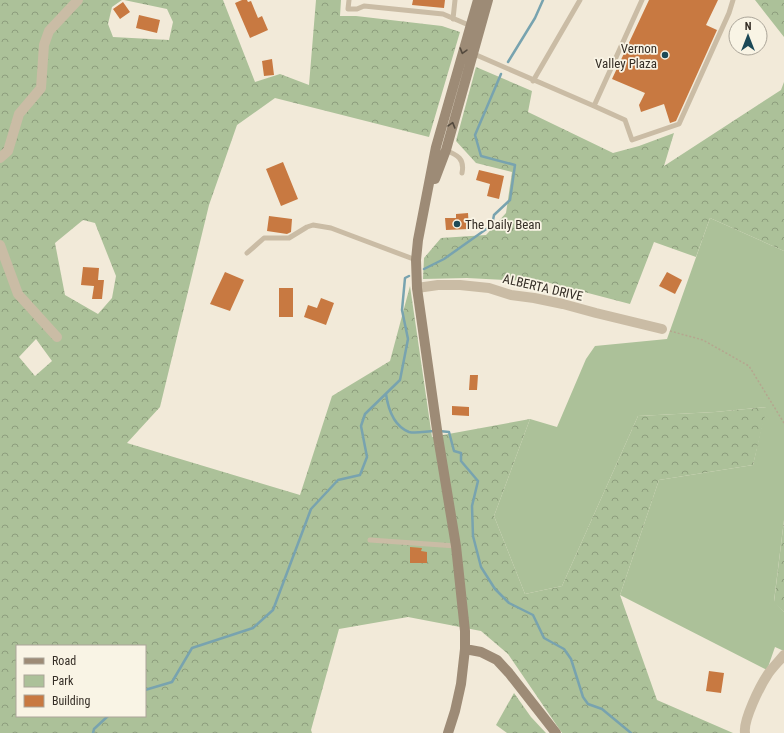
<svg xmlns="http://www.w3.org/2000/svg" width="784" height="733" viewBox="0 0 784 733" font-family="'Roboto Condensed',sans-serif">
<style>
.green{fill:#acc199}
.forest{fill:url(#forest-crowns);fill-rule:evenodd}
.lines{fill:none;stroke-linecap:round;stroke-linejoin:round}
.stream{stroke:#78a3af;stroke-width:2.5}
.building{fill:#c87941}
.path{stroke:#b5a68f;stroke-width:1.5;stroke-dasharray:2 2;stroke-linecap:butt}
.lane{stroke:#cabca5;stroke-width:5}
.street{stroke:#cabca5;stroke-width:10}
.secondary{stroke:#9d8b76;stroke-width:10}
.oneway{stroke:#544a3e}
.poi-dot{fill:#1c4957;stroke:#f9f4e5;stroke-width:1.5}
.labels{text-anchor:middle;stroke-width:3.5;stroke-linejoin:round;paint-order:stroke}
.poi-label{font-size:13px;fill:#352e26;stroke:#f9f4e5;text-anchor:end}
.street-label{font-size:13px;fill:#352e26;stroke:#f9f4e5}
</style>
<defs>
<pattern id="forest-crowns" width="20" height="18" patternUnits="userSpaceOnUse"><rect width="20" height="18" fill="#acc199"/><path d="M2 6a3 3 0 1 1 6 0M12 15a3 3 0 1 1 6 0" fill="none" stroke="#8d9d7d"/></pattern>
</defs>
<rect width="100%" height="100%" fill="#f2ead9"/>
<!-- green -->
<path class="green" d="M710,218L784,251V520L774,601L784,612V651L775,647L767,670L620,595L659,480L753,465L766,407L715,412L638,416L562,586L525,594L494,516L530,419L557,427L586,359L595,346L667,339Z"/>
<!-- forest -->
<path class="forest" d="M0,0H122L112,7L108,24L113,37L169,40L173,22L167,9L124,0H223L255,82L280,74L309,85L316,0H341L340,16H356L442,26L460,32L429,137L275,98L237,125L209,205L160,407L127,443L300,495L332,396L390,361L410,286L432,437L530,419L494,516L525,594L562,586L638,416L715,412L767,407L753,465L659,480L620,595L657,700L733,733H562L508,654L481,631L408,617L339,629L311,730L312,733H0ZM83,220L95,223L116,276L112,298L98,314L65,295L55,243ZM36,339L52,361L35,376L19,357ZM17,646H145V716H17Z
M755,0H784V37Z
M476,67L532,91L528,112L613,153L639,146L674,133L664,166L781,90L784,82V251L710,218L696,257L654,242L630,304L546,282L467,278L423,279L424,258L441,238L486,235L506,213L512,172L476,163L456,141Z
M784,520V612L774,602Z
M514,693L531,717L546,733H507L496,725Z"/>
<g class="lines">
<!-- stream -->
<path class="stream" d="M508,62L535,18L543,0
M424,269L444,259L492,225L494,215L510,200L515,165L481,156L475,135L501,74
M386,394C388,408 394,426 409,432C416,434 427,431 434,431
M439,431L449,432L454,451L461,453V461L478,481L472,506L473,536L481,567L495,589L509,603L533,615L544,638L564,649L571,659L583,697L588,704L602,709L631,733
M145,690L172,682L192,648L253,628L273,610L311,509L338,480L360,475L367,457L361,426L365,414L400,380L408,339L402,310L405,278L409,276
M93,733L94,729L108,716"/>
</g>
<!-- building -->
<path class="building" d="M242,0H247L248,2L251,1L258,18L262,16L268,30L250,38L235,3Z
M413,0H445L444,8L412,5Z
M649,0H718L706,25L717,30L676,121L670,123L664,104L641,112L639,105L645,93L612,79Z
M123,2L130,12L120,19L113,9Z
M139,15L160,20L157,33L136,28Z
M272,59L274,75L264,76L262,61Z
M283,162L298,199L281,206L266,169Z
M479,170L504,176L499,199L487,196L490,184L476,180Z
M468,213L469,229L446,230L445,218H456V214Z
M269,216L292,219L291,232L287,234L267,231Z
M83,267L99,268L98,280H104L102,299H92L94,286L81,285Z
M225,272L244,280L230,311L210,304Z
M667,272L682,280L675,294L659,286Z
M279,288H293V317H279Z
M321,298L334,303L326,325L304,317L308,305L317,308Z
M470,375H478L477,390H469Z
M452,406L469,407V416L452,415Z
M410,547L422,548L421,551L427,552V563H410Z
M709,671L724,673L721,693L706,691Z"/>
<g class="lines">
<!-- path -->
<path class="path" d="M670,331L703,340L749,366L784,423"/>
<!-- lane -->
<path class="lane" d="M349,0L348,9H357L364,6L443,14L471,26
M453,19L455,0
M474,54L594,106L642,0
M533,81L580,0
M594,106L625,120L632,140L679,124L729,13L733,0
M445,150C457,155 465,158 462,173
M247,253L264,238H289L307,227L313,225L331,228L416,260
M370,540L456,546"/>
<!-- street -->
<path class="street" d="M0,158L8,151L19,114L41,88L44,45L49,31L78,0
M0,245L18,294L57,337
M417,288L438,285H460L489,288L511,295L534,298L563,304L596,313L662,329
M745,733C743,720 760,686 768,674C772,668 779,661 784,655"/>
<!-- secondary -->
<path class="secondary" d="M435,179L446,150L488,0
M465,649L481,652L497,660L509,673L556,733
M448,733L455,711L461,684L465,649V631L456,546L438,437L417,288L416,260L418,240L436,147L478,0"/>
</g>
<!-- one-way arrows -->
<defs><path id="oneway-chevron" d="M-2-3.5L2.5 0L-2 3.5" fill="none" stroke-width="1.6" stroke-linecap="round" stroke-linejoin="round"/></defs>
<g class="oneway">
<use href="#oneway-chevron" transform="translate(463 51) rotate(106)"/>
<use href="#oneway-chevron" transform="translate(452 125) rotate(-74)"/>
</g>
<!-- markers -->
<g class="poi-dot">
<circle cx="665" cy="55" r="4"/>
<circle cx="457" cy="224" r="4"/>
</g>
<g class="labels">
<!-- poi labels -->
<g class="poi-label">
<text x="657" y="53">Vernon<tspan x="657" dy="15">Valley Plaza</tspan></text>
<text x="465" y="229" text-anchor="start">The Daily Bean</text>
</g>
<!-- street labels -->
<g class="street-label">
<text transform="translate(543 287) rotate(13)" y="5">ALBERTA DRIVE</text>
</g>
</g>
<!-- legend -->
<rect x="16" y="645" width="130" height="72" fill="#f9f4e5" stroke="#aba599"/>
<rect x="24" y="658" width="20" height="6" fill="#9d8b76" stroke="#aba599"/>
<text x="52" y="665" font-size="12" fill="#352e26">Road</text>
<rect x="24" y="675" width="20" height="12" fill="#acc199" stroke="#aba599"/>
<text x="52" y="685" font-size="12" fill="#352e26">Park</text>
<rect x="24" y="695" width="20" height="12" fill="#c87941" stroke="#aba599"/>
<text x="52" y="705" font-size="12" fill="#352e26">Building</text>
<!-- north arrow -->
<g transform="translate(748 36)"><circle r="19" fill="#f9f4e5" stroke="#aba599"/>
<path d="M0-3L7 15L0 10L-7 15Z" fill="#1c4957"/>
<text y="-6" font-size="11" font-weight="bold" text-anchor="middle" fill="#352e26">N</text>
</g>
</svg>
